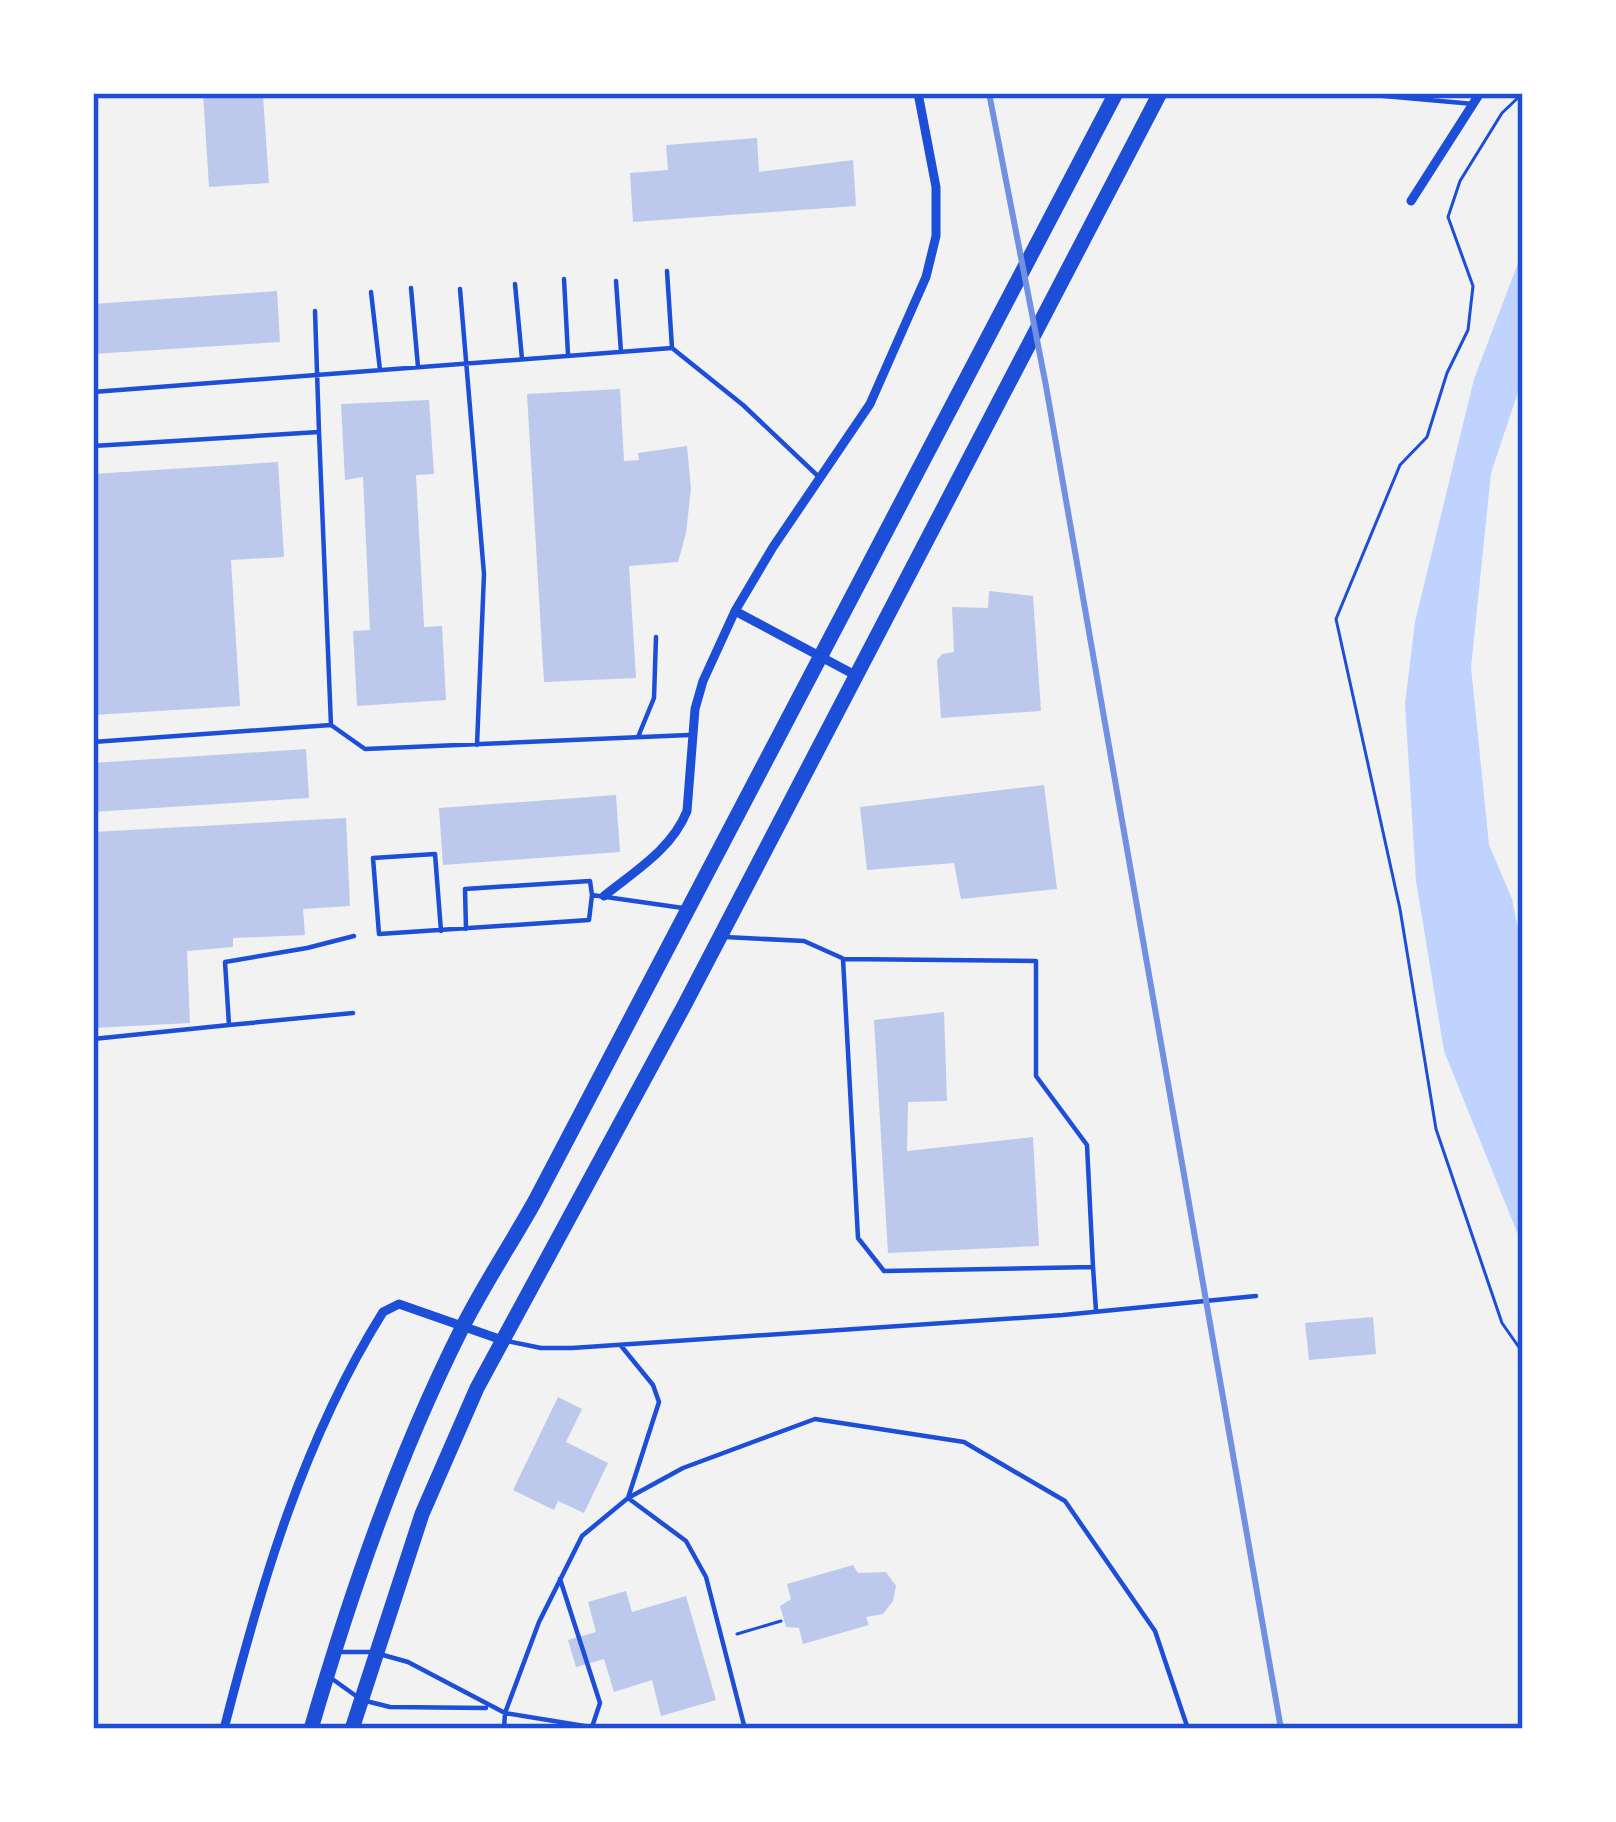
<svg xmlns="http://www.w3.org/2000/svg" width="1616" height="1822" viewBox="0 0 1616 1822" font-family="'Noto Serif',serif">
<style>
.water{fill:#bfd3fe}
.building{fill:#bdc9ec}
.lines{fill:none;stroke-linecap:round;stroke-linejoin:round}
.path{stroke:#1d4ed8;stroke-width:3}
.service{stroke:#1d4ed8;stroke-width:4.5}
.minor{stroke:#1d4ed8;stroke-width:9}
.primary{stroke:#1d4ed8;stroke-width:15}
.rail{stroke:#7290e2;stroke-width:6}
.neatline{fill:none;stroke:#1d4ed8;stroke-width:4.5}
</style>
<rect width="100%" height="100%" fill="#f2f2f2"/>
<!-- water -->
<path class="water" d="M1523,250V377L1491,473L1471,667L1489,845L1512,899L1523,954V1247L1444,1051L1416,881L1405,704L1415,622L1474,379Z"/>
<!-- building -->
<path class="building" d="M203,93L263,96L269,183L209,187Z
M757,138L759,172L853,160L856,206L633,222L630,173L668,170L666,145Z
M277,291L280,342L93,354V304Z
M620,389L624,461L639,460L638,453L687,446L691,489L686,533L678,562L629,566L636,678L544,682L527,394Z
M429,400L434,474L416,475L424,627L442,626L446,700L357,706L353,631L370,630L363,477L345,480L341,404Z
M278,462L284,557L231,560L240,706L93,715V474Z
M989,591L1033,596L1041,711L941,718L937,660L942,654L954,652L952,607L988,608Z
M306,749L309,798L93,812V763Z
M1044,785L1057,889L961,899L954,863L867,870L860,807Z
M616,795L620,852L443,865L439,808Z
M346,818L350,906L303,909L305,935L233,938V947L187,951L190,1023L93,1028V832Z
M944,1012L947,1101L908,1102L907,1151L1033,1137L1039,1246L888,1253L874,1020Z
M1373,1317L1376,1354L1309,1360L1305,1323Z
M558,1397L582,1409L566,1442L608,1463L584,1513L558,1501L554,1510L513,1490Z
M853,1565L858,1573L886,1572L896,1586L893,1601L883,1614L866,1617L869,1625L803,1644L799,1628L786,1627L780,1606L791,1599L787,1584Z
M626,1591L632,1612L686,1596L716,1700L661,1716L652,1680L614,1692L604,1659L576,1667L568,1640L596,1632L588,1602Z"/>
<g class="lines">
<!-- path -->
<path class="path" d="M1523,93L1502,113L1460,181L1448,217L1473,286L1468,330L1447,373L1427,437L1400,465L1336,619L1400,909L1436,1129L1502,1323L1523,1353
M737,1634L781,1621"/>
<!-- service -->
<path class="service" d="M1350,93L1474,104
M667,271L672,348
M564,279L568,355
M616,281L621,352
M515,284L522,359
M411,288L418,367
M460,289L484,574L477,745
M371,292L380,370
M315,311L319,432
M93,392L672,348L743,405L820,478
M93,446L319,432L331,725L93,742
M331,725L365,749L689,735
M638,737L654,698L656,637
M466,929L465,889L590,881L592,895
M441,931L435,854L373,858L379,934L589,920L592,895L683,908
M725,937L804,941L842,958
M353,1013L229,1025L225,962L307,948L354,936
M93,1039L229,1025
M1093,1267L1087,1145L1036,1076V961L843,959L858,1238L884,1271L1093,1267L1096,1311
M507,1341L541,1348H572L1063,1315L1256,1296
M622,1347L653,1385L659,1402L628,1498L686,1541L706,1577L745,1729
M560,1579L600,1703L592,1727
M342,1652H372
M383,1655L408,1662L505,1713L603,1729
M331,1678L356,1696
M366,1701L390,1707L486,1708
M504,1729L505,1713L539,1622L582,1536L628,1498L683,1468L815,1419L964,1442L1065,1501L1155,1631L1188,1729"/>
<!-- minor -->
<path class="minor" d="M1411,201L1480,93
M735,611L855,675
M604,896C635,871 672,849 687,811L695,709L703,681L735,611L773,547L870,404L926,277L936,236V187L918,93
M224,1729C261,1584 303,1440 383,1312L399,1304L502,1340"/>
<!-- primary -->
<path class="primary" d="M311,1729C351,1592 397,1458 461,1330C483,1286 511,1244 535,1201L1116,93
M352,1729L422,1514L477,1388L685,1004L1160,93"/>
<!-- rail -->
<path class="rail" d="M989,93L1046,386L1281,1729"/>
</g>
<!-- border -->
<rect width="1616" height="1822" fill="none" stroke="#ffffff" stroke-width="192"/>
<rect x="96" y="96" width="1424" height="1630" class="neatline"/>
</svg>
